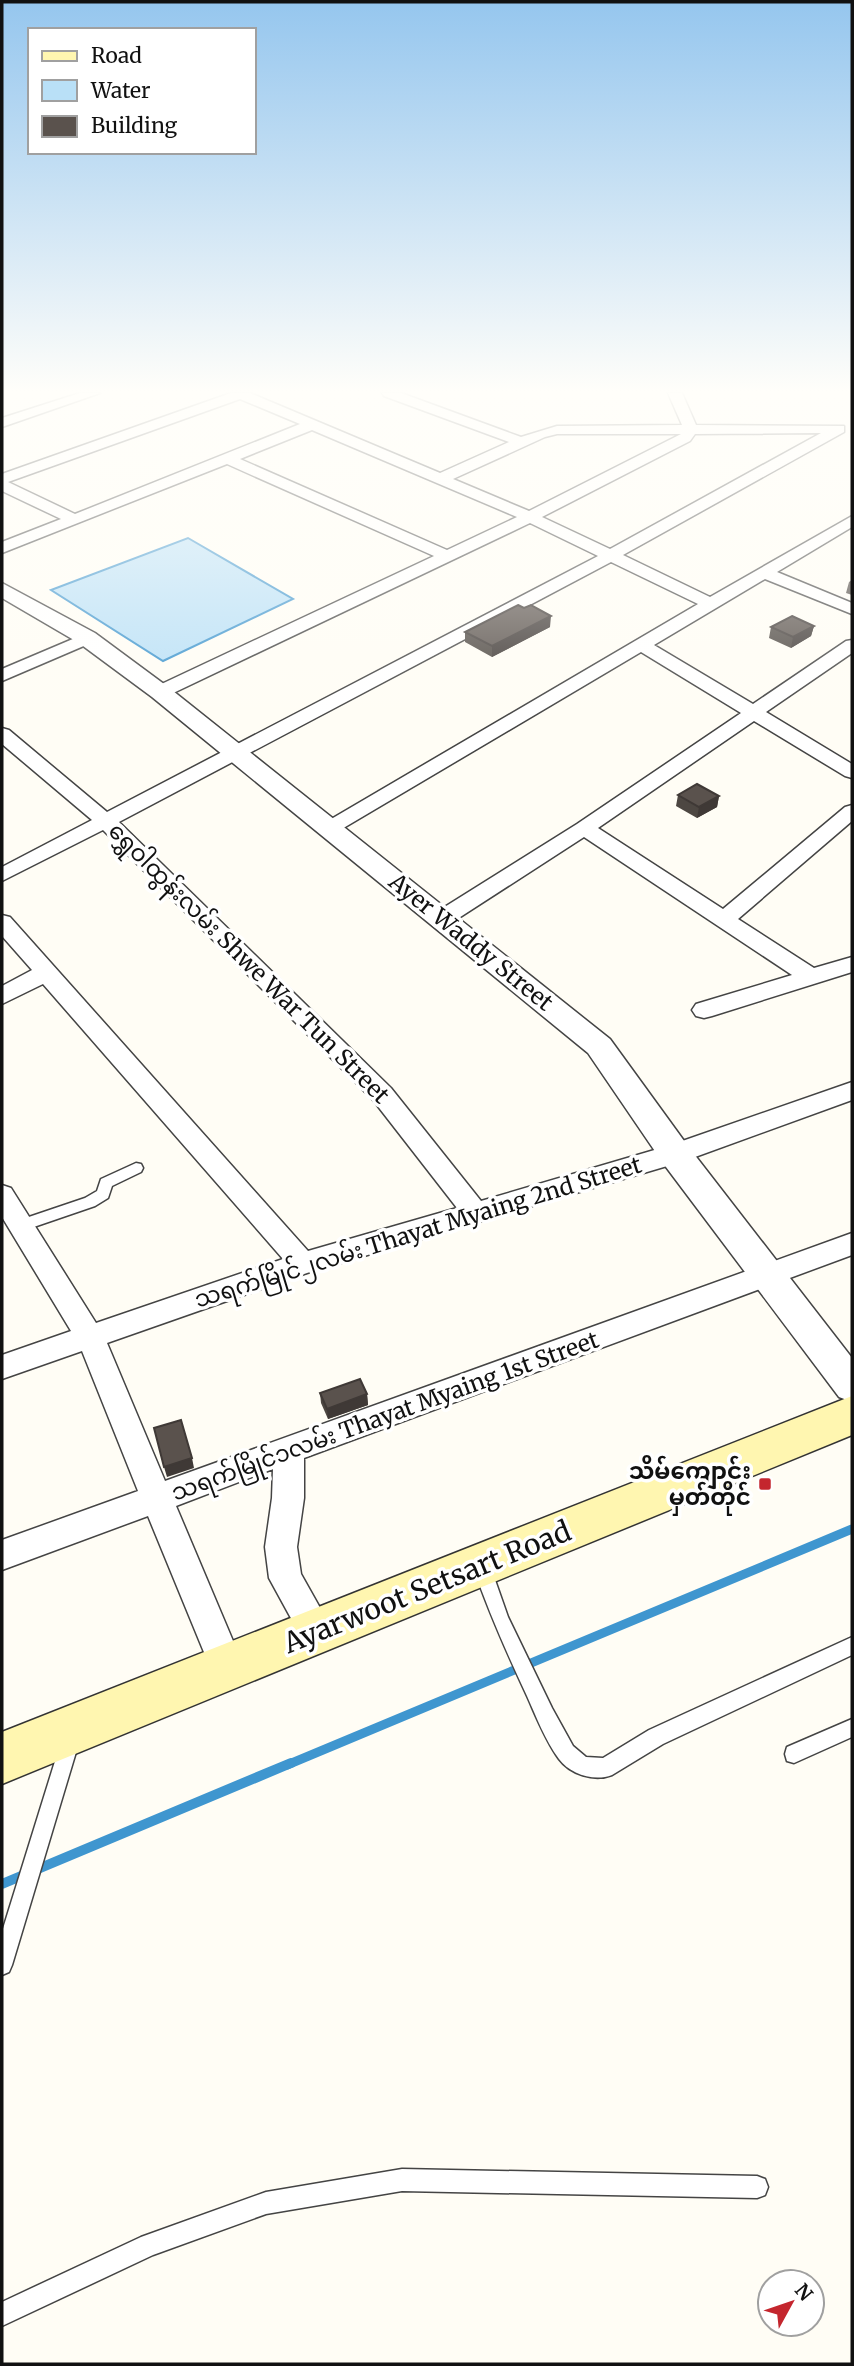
<svg xmlns="http://www.w3.org/2000/svg" width="854" height="2366" viewBox="0 0 854 2366" font-family="Merriweather,'Noto Sans Myanmar',serif">
<style>
.water{fill:#b9e0f7;stroke:#3f96cf;stroke-width:2}
.lines{fill:none;stroke-linecap:round;stroke-linejoin:round}
.stream-far1{stroke:#3f96cf;stroke-width:9}
.stream{stroke:#3f96cf;stroke-width:10}
.service-casing{stroke:#444;stroke-width:3}
.minor-casing{stroke:#444;stroke-width:3}
.tertiary-casing{stroke:#444;stroke-width:3}
.secondary-casing{stroke:#333;stroke-width:3}
.service{fill:#fff;fill-rule:evenodd}
.minor{fill:#fff;fill-rule:evenodd}
.tertiary{fill:#fff;fill-rule:evenodd}
.secondary{fill:#fff6b0;fill-rule:evenodd}
.wall{fill:#4d4742}
.shaded-wall{fill:#3f3936}
.building{fill:#5a524d;stroke:#3f3936;stroke-width:2}
.poi-dot{fill:#c4262e;stroke:#fff;stroke-width:2.5}
.labels{text-anchor:middle;stroke-width:7;stroke-linejoin:round;paint-order:stroke}
.street-label{font-size:23px;fill:#111;stroke:#fff}
.poi-label{font-size:23px;font-weight:bold;fill:#111;stroke:#fff;text-anchor:end}
.near-street-label{font-size:28px;fill:#111;stroke:#fff}
</style>
<rect width="100%" height="100%" fill="#fffdf5"/>
<!-- water -->
<path class="water" d="M188,538L293,599L163,661L51,590Z"/>
<g class="lines">
<!-- stream-far1 -->
<path class="stream-far1" d="M287,1765L852,1529"/>
<!-- stream -->
<path class="stream" d="M2,1884L291,1763"/>
<defs>
<path id="service" d="M136,1163L141,1164L143,1168L141,1172L112,1186L108,1198L95,1206L22,1231L17,1229L15,1225L17,1221L85,1198L97,1191L101,1179Z
M482,1558L488,1560L508,1617L552,1708L573,1746L586,1757L603,1758L649,1730L852,1637V1655L663,1744L612,1775C594,1782 570,1774 559,1759C545,1740 536,1716 527,1696C507,1653 488,1611 473,1566L476,1560Z
M852,1719V1737L794,1763L787,1761L785,1754L787,1747Z
M70,1733L77,1735L79,1742L12,1965L9,1972L2,1975V1932L61,1742L63,1735Z
M402,2169L757,2176L765,2179L768,2187L765,2195L757,2198L402,2191L266,2214L153,2255L2,2326V2302L141,2237L266,2192Z"/>
<path id="minor" d="M80,393H100L2,427V418Z
M231,393H250L440,473L509,442L384,396L382,393H401L521,437L557,426L682,425L668,393H682L696,425L844,426V432L623,555L710,597L852,516V527L777,572L852,603V614L765,579L654,645L753,704L846,641L852,640V653L766,712L852,764V778L845,776L754,721L598,828L723,909L845,807L852,805V821L738,919L814,968L852,957V972L712,1016L704,1018L696,1016L692,1010L696,1004L792,975L584,837L451,923H435L432,918L435,913L577,824L741,713L641,652L335,833H321L318,829L321,825L698,604L611,562L119,822L391,1088L481,1201L668,1146L852,1082V1100L684,1161L307,1273L107,1343L165,1481L852,1233V1255L304,1458V1498L297,1547L301,1574L333,1631L328,1642L316,1647L304,1642L269,1578L265,1547L272,1498L273,1469L176,1506L244,1667L239,1679L227,1684L215,1679L148,1516L2,1570V1540L138,1491L82,1351L2,1379V1355L71,1331L2,1217V1185L11,1188L96,1323L283,1259L43,984L2,1004V986L32,970L2,936V915L10,917L308,1251L457,1208L373,1100L103,830L2,881V867L92,820L2,744V728L9,730L107,812L598,556L530,523L167,696H153L151,692L153,688L434,556L227,464L2,553V542L61,519L2,491V474ZM240,399L300,424L75,514L8,482ZM312,430L517,517L447,550L240,459ZM821,433L610,549L542,517L690,441L695,434ZM557,434H681L529,511L453,479L545,437Z
M87,633L96,638L93,642L2,681V669Z"/>
<path id="tertiary" d="M2,583L95,633L168,687L610,1039L687,1145L852,1358V1402L839,1397L663,1163L588,1053L152,697L79,643L2,598Z"/>
<path id="secondary" d="M852,1396V1435L2,1784V1732Z"/>
</defs>
<!-- service casing -->
<use href="#service" class="service-casing"/>
<!-- minor casing -->
<use href="#minor" class="minor-casing"/>
<!-- tertiary casing -->
<use href="#tertiary" class="tertiary-casing"/>
<!-- secondary casing -->
<use href="#secondary" class="secondary-casing"/>
<!-- service -->
<use href="#service" class="service"/>
<!-- minor -->
<use href="#minor" class="minor"/>
<!-- tertiary -->
<use href="#tertiary" class="tertiary"/>
<!-- secondary -->
<use href="#secondary" class="secondary"/>
</g>
<!-- wall -->
<path class="wall" d="M852,580V595L846,593L849,582Z
M524,608L550,627L492,657L465,642V632Z
M814,626L811,636L791,648L769,638L771,627Z
M678,795L719,796L717,807L697,818L676,806Z
M320,1393L367,1394L368,1405L328,1419L321,1403Z"/>
<!-- shaded-wall -->
<path class="shaded-wall" d="M551,616L550,627L492,657V646Z
M814,626L811,636L791,648L793,637Z
M719,796L717,807L697,818L699,807Z
M367,1394L368,1405L328,1419L327,1409Z
M192,1458L194,1468L167,1477L164,1467Z"/>
<!-- building -->
<path class="building" d="M518,605L524,608L531,605L551,616L492,646L465,632Z
M792,616L814,626L793,637L771,627Z
M697,784L719,796L699,807L678,795Z
M360,1379L367,1394L327,1409L320,1393Z
M181,1420L192,1458L164,1467L154,1428Z"/>
<!-- sky -->
<linearGradient id="sky" x2="0" y2="1"><stop stop-color="#95c6ee"/><stop offset="0.54" stop-color="#fffefa"/><stop offset="1" stop-color="#fffefa" stop-opacity="0"/></linearGradient>
<rect width="854" height="724" fill="url(#sky)"/>
<!-- markers -->
<rect class="poi-dot" x="758" y="1477" width="14" height="14" rx="3.5"/>
<g class="labels">
<!-- street labels -->
<g class="street-label">
<text transform="translate(471 942) rotate(39)" y="8">Ayer Waddy Street</text>
<text transform="translate(249 963) rotate(45)" y="8">ရွှေဝါထွန်းလမ်း Shwe War Tun Street</text>
<text transform="translate(418 1232) rotate(-17)" y="8">သရက်မြိုင်၂လမ်း Thayat Myaing 2nd Street</text>
<text transform="translate(385 1416) rotate(-20)" y="8">သရက်မြိုင်၁လမ်း Thayat Myaing 1st Street</text>
</g>
<!-- poi labels -->
<g class="poi-label">
<text x="751" y="1479">သိမ်ကျောင်း<tspan x="751" dy="26">မှတ်တိုင်</tspan></text>
</g>
<!-- near-street labels -->
<g class="near-street-label">
<text transform="translate(427 1587) rotate(-22)" y="10">Ayarwoot Setsart Road</text>
</g>
</g>
<!-- border -->
<rect width="854" height="2366" fill="none" stroke="#111111" stroke-width="7"/>
<!-- legend -->
<rect x="28" y="28" width="228" height="126" fill="#ffffff" stroke="#a0a0a0" stroke-width="2"/>
<rect x="42" y="51" width="35" height="10" fill="#fff6b0" stroke="#a0a0a0" stroke-width="2"/>
<text x="91" y="63" font-size="21" fill="#111111">Road</text>
<rect x="42" y="80" width="35" height="21" fill="#b9e0f7" stroke="#a0a0a0" stroke-width="2"/>
<text x="91" y="98" font-size="21" fill="#111111">Water</text>
<rect x="42" y="116" width="35" height="21" fill="#5a524d" stroke="#a0a0a0" stroke-width="2"/>
<text x="91" y="133" font-size="21" fill="#111111">Building</text>
<!-- north arrow -->
<g transform="translate(791 2303) rotate(50)"><circle r="33" fill="#ffffff" stroke="#a0a0a0" stroke-width="2"/>
<path d="M0-5L12 26L0 18L-12 26Z" fill="#c4262e"/>
<text y="-10" font-size="19" font-weight="bold" text-anchor="middle" fill="#111111">N</text>
</g>
</svg>
